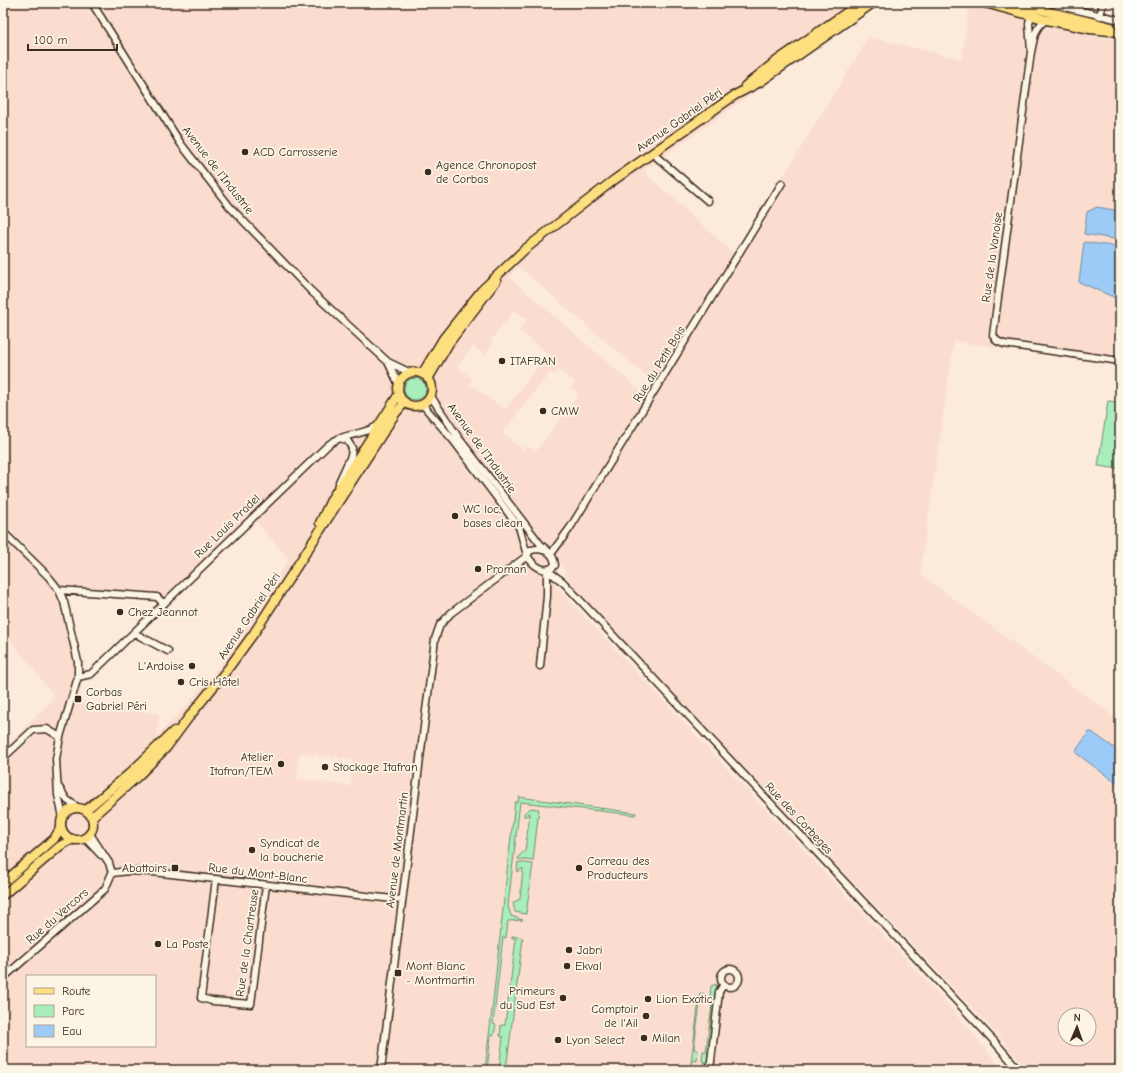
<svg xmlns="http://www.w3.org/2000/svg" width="1123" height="1073" viewBox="0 0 1123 1073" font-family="'Comic Neue',sans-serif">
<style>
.built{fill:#fbddcf;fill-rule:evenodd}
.green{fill:#a8eeba;stroke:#728c6c}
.water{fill:#9ccbf7;stroke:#758ba0}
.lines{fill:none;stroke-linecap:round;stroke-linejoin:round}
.minor-casing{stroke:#3b2a1e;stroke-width:9}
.major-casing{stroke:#3b2a1e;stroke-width:11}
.minor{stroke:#fcf5e5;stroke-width:6}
.major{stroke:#fedf80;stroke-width:8}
.poi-dot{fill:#3b2a1e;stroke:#fcf5e5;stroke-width:1.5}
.labels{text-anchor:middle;stroke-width:3.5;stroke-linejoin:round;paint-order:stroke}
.street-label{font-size:12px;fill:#3b2a1e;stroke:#fcf5e5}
.poi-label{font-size:12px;fill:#3b2a1e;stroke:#fcf5e5;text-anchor:start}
</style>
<rect width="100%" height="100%" fill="#fceadb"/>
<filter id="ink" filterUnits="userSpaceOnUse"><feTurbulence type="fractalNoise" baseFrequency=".025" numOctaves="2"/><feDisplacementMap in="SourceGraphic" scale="8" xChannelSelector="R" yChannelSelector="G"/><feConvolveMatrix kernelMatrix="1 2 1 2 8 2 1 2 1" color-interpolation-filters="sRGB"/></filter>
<g filter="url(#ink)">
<!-- built -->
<path class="built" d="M3,3H888L877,7L847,26L643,171L735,255L869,37L962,59L969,5L1120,41V366L954,341L920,574L1120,721V1002L1112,1070H1027L999,1036L570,584L558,556L553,583L946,1002L1003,1070H3V750L55,697L3,630ZM519,267L660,388L652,401L509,277ZM514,310L527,319L519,330L548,353L505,410L470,384L473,379L457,367L473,346L485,355L493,344L490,342ZM558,370L575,382L571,388L579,394L536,451L528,446L524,450L502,433L550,372L554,375ZM256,522L289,559L222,663L189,703L157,736L159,714L77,703L81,689L82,669L66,595L176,599ZM304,752L307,755L310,753L313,756L317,753L320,757L323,754L326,758L330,755L333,759L337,756L340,760L344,757L346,761L353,758L350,786L297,779L299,755ZM27,976H155V1046H27ZM1065,1015H1089V1039H1065Z"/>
<!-- green -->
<path class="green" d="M404 389a11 11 0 1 1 22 0a11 11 0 1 1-22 0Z
M1108,401L1120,402V469L1098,466Z
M519,797L636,813L635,815L520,802L508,906L511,916L523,920L508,921L506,938L503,937L493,1024L496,1025L494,1035H491L487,1070H485C496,980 504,893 515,802H518Z
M531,808L539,809L533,861L518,859L519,856L525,851L530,813L524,817V813Z
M518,862L533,864L526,914L515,912L513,903L520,899L523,868L517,872Z
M512,936L523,938L506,1070H499L503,1037L500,1036L501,1025H505L516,939L512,938Z
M717,984L706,1070H704L705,1062L702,1061L703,1051H706L713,997L710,996L711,986Z
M700,993L705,994V996L701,995L694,1049L698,1050L697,1061L693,1060L692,1070H690Z"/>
<!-- water -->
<path class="water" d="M1097,207L1120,211V240L1084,234L1087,212Z
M1084,242L1120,247V300L1079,282Z
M1089,732H1092L1117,750L1120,754V786L1076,753L1077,749Z"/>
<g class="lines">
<defs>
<path id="minor" d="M92,3L181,144L230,207L311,291L388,362L411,373
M1056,3V5L1120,20
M1034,15L1030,19L1029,23L1031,52C1034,40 1034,26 1047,20
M1100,16L1103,3
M1031,52L993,335L997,341L1004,344L1120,361
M652,153L708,201
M388,362L399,385
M430,395L458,437L541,545L547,550
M422,404L453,440L519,527L527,555
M339,482L351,456L352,448L347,440L339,438
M3,532L48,576L59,590L64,602L78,662V677L60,737L56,759L58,795L63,817
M537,549C548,550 554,554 555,565C546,576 532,565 527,555L531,550Z
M551,554L570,528L782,183
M548,571L563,582L993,1040L1019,1070
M59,590L157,597L163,603
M134,633L168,651
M540,666L547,596V570
M78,677L91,674L328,445C343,433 361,436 377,426
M3,758L33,730L47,729L60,737
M58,786L67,800L77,807
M85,838L101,855
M112,873L129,871L153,872L402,900
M216,879L201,998L212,1001L251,1004L266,885
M721 978a9 9 0 1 1 18 0a9 9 0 1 1-18 0Z
M3,978L105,889L112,873L109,863L90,834
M381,1070L435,639L440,625L451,613L527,556
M710,1070L719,992L724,984
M1119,1070L1120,1045"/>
<path id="major" d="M985,3L1047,20L1090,29L1120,32
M1013,3L1111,27
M745,86L775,62L860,3
M398 389a17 17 0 1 1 34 0a17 17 0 1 1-34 0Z
M422,374L443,339L481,291L524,250L614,180L735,95L760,82L873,3
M428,379L449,343L496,281
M320,523L332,498L399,394
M61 824a16 16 0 1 1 32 0a16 16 0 1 1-32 0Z
M86,810L130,773L174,731
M92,817L137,777L166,748L189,717L227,670L254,633L395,414L405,402
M3,883L54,839L61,827
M3,895L60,846L73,839"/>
</defs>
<!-- minor casing -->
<use href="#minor" class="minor-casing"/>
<!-- major casing -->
<use href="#major" class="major-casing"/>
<!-- minor -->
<use href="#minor" class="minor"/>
<!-- major -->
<use href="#major" class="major"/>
</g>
</g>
<!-- markers -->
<g class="poi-dot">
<circle cx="245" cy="152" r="4"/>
<circle cx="428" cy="172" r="4"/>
<circle cx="502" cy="361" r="4"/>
<circle cx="543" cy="411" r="4"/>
<circle cx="455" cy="516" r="4"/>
<circle cx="478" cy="569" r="4"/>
<circle cx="120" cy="612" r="4"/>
<circle cx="192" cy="666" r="4"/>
<circle cx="181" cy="682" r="4"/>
<rect x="74" y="695" width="8" height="8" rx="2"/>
<circle cx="281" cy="764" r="4"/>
<circle cx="325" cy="767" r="4"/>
<circle cx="252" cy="850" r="4"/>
<rect x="171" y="864" width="8" height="8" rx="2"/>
<circle cx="579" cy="868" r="4"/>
<circle cx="158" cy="944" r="4"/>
<circle cx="569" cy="950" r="4"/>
<circle cx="567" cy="966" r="4"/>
<rect x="394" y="969" width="8" height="8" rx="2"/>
<circle cx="563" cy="998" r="4"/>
<circle cx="648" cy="999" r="4"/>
<circle cx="646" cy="1016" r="4"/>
<circle cx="644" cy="1038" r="4"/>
<circle cx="558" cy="1040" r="4"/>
</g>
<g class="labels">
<!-- street labels -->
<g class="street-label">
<text transform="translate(679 120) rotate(-35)" y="4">Avenue Gabriel Péri</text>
<text transform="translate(218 170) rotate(52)" y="4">Avenue de l'Industrie</text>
<text transform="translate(992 257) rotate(-82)" y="4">Rue de la Vanoise</text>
<text transform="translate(659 364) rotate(-58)" y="4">Rue du Petit Bois</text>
<text transform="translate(482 448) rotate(54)" y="4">Avenue de l'Industrie</text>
<text transform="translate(227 526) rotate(-44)" y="4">Rue Louis Pradel</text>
<text transform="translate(249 616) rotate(-56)" y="4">Avenue Gabriel Péri</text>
<text transform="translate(799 818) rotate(47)" y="4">Rue des Corbeges</text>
<text transform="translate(397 850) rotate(-83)" y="4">Avenue de Montmartin</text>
<text transform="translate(258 873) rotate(7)" y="4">Rue du Mont-Blanc</text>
<text transform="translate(57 916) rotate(-41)" y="4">Rue du Vercors</text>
<text transform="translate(247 943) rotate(-82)" y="4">Rue de la Chartreuse</text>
</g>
<!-- poi labels -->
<g class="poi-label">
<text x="253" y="156">ACD Carrosserie</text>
<text x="436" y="169">Agence Chronopost<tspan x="436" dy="14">de Corbas</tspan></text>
<text x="510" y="365">ITAFRAN</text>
<text x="551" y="415">CMW</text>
<text x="463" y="513">WC loc,<tspan x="463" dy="14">bases clean</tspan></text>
<text x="486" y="573">Proman</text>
<text x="128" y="616">Chez Jeannot</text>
<text x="184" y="670" text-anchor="end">L'Ardoise</text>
<text x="189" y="686">Cris Hôtel</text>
<text x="86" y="696">Corbas<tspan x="86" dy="14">Gabriel Péri</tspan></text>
<text x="273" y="761" text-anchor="end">Atelier<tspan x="273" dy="14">Itafran/TEM</tspan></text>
<text x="333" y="771">Stockage Itafran</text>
<text x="260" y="847">Syndicat de<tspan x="260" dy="14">la boucherie</tspan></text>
<text x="587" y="865">Carreau des<tspan x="587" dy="14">Producteurs</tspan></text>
<text x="167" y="872" text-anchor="end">Abattoirs</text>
<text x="166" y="948">La Poste</text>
<text x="577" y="954">Jabri</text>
<text x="406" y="970">Mont Blanc<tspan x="406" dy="14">- Montmartin</tspan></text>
<text x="575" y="970">Ekval</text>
<text x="555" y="995" text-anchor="end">Primeurs<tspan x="555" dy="14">du Sud Est</tspan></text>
<text x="656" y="1003">Lion Exotic</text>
<text x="638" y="1013" text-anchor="end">Comptoir<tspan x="638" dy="14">de l'Ail</tspan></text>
<text x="652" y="1042">Milan</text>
<text x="566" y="1044">Lyon Select</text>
</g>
</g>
<!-- margin -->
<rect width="1123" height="1073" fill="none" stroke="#fcf5e5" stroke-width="16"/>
<rect x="8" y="8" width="1107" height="1057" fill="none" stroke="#3b2a1e" stroke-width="1.5" filter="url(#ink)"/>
<!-- legend -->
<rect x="26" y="975" width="130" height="72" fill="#fcf5e5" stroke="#afa495"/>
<rect x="34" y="988" width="20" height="6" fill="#fedf80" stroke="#afa495"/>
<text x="62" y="995" font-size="12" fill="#3b2a1e">Route</text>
<rect x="34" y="1005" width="20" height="12" fill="#a8eeba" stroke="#afa495"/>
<text x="62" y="1015" font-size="12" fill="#3b2a1e">Parc</text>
<rect x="34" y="1025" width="20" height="12" fill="#9ccbf7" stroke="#afa495"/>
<text x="62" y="1035" font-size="12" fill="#3b2a1e">Eau</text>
<!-- north arrow -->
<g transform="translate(1077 1027) rotate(2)"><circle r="19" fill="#fcf5e5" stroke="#afa495"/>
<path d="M0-3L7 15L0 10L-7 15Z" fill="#3b2a1e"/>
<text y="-6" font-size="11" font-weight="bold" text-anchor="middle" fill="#3b2a1e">N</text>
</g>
<!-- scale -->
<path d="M28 44v6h89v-6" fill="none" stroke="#3b2a1e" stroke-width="2"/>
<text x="34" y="44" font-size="12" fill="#3b2a1e" stroke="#fcf5e5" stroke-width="3" paint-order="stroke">100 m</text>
</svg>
